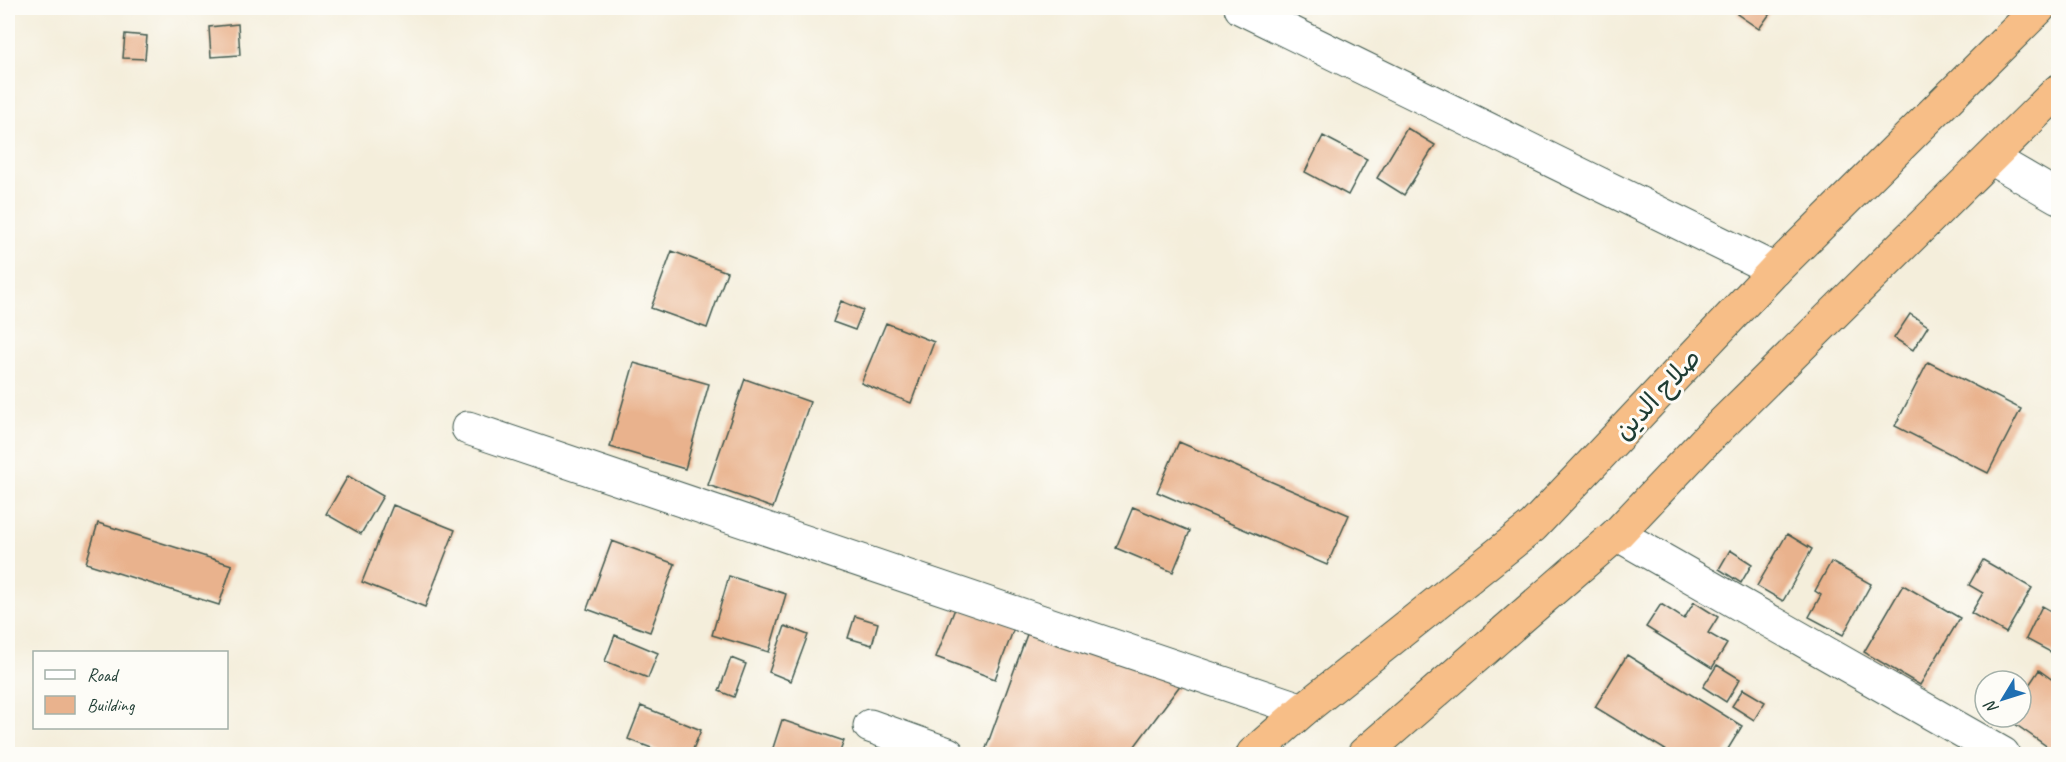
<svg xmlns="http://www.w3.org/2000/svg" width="2066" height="762" viewBox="0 0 2066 762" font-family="Caveat,'Playpen Sans Arabic',sans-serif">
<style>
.building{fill:#e9b28d}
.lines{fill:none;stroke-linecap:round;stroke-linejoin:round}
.minor-casing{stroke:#3f584d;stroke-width:35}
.highway-casing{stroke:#3f584d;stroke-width:35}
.minor{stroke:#fff;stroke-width:33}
.highway{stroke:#f7be87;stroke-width:33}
.labels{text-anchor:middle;stroke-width:6;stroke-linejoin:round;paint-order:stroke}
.street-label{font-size:26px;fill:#1f3d34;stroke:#fdfcf7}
</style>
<rect width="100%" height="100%" fill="#fdfcf7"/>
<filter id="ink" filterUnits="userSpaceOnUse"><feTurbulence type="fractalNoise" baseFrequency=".0167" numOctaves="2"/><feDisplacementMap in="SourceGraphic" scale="12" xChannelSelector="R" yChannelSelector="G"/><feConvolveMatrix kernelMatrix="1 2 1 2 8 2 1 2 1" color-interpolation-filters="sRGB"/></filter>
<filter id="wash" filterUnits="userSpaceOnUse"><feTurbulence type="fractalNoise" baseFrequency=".008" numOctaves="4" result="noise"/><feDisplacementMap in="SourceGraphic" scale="24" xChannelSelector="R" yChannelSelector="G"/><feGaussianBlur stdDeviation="1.35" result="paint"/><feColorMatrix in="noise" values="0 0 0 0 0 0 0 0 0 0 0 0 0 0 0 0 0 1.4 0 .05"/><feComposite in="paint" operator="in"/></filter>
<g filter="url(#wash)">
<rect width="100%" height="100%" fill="#f4eedb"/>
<g id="blocks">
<!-- building -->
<path class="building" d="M1741,8H1774L1759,29L1737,14Z
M238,24L240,55L211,57L209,27Z
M125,34L147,36L145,59L123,58Z
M1407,128L1435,145L1404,195L1377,178Z
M1323,136L1367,159L1348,195L1305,172Z
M672,251L727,272L707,328L651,308Z
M841,301L863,310L855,330L833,322Z
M1910,314L1928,326L1913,350L1894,338Z
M886,323L934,342L911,403L861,383Z
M1928,362L2021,409L1988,473L1895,426Z
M634,363L709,384L685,469L610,447Z
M745,379L810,402L773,508L708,485Z
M1179,442L1349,515L1327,565L1157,492Z
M348,476L383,496L361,534L326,514Z
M393,505L455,530L425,607L362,582Z
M1133,507L1190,531L1173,572L1116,548Z
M98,523L232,565L219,605L86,563Z
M1787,534L1812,549L1783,601L1757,586Z
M612,541L675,564L650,632L587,609Z
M1730,550L1752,564L1741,583L1719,569Z
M1983,560L2032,588L2006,633L1971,613L1983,593L1969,585Z
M1831,562L1871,584L1843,635L1809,617L1821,595L1815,591Z
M729,576L786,594L769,652L712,635Z
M1903,585L1960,618L1920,685L1864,652Z
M1694,602L1718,617L1708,633L1727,644L1712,668L1646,627L1661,604L1684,619Z
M956,606L1014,628L995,679L936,657Z
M2042,606L2058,615V656L2026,639Z
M855,616L878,623L872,645L848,638Z
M785,626L808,635L791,681L769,672Z
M1030,626L1184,680L1129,754H984Z
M615,635L658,653L648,678L605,661Z
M1627,655L1742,726L1725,754H1672L1595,707Z
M731,658L746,664L734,697L719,691Z
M1717,665L1740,679L1726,702L1703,687Z
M2039,670L2058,684V747L2055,752L2005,717H2021V697Z
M1743,689L1765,702L1754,720L1732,706Z
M641,706L701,730L691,754H667L628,739Z
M782,720L844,741L839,754H771Z"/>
</g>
</g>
<g filter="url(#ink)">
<use href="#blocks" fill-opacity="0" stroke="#3f584d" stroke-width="1.5"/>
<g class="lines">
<defs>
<path id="minor" d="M1241,8L1775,270
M1991,158L2058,197
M468,428L1303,710
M1617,534L2003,754
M870,726L948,754"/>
<path id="highway" d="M1253,754L1303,710L1533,526L1775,270L2039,8
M1364,754L1617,534L1707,439L2058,91"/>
</defs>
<!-- minor casing -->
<use href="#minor" class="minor-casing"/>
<!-- highway casing -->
<use href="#highway" class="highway-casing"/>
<!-- minor -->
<use href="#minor" class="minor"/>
<!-- highway -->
<use href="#highway" class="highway"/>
</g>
</g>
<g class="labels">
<!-- street labels -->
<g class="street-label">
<text transform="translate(1657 394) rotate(-47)" y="9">صلاح الدين</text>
</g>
</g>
<!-- margin -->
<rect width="2066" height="762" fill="none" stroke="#fdfcf7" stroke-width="30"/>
<!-- legend -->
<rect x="33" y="651" width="195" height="78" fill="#fdfcf7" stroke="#a4b0a9" stroke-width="1.5"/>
<rect x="45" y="670" width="30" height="9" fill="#ffffff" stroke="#a4b0a9" stroke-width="1.5"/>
<text x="87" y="681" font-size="18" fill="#1f3d34">Road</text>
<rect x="45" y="696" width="30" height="18" fill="#e9b28d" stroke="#a4b0a9" stroke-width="1.5"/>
<text x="87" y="711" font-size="18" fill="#1f3d34">Building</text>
<!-- north arrow -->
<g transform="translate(2003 699) rotate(232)"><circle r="28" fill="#fdfcf7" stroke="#a4b0a9" stroke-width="1.5"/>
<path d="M0-4.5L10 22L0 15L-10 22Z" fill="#1f6fb2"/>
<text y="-9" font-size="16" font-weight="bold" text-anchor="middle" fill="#1f3d34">N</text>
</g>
</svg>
